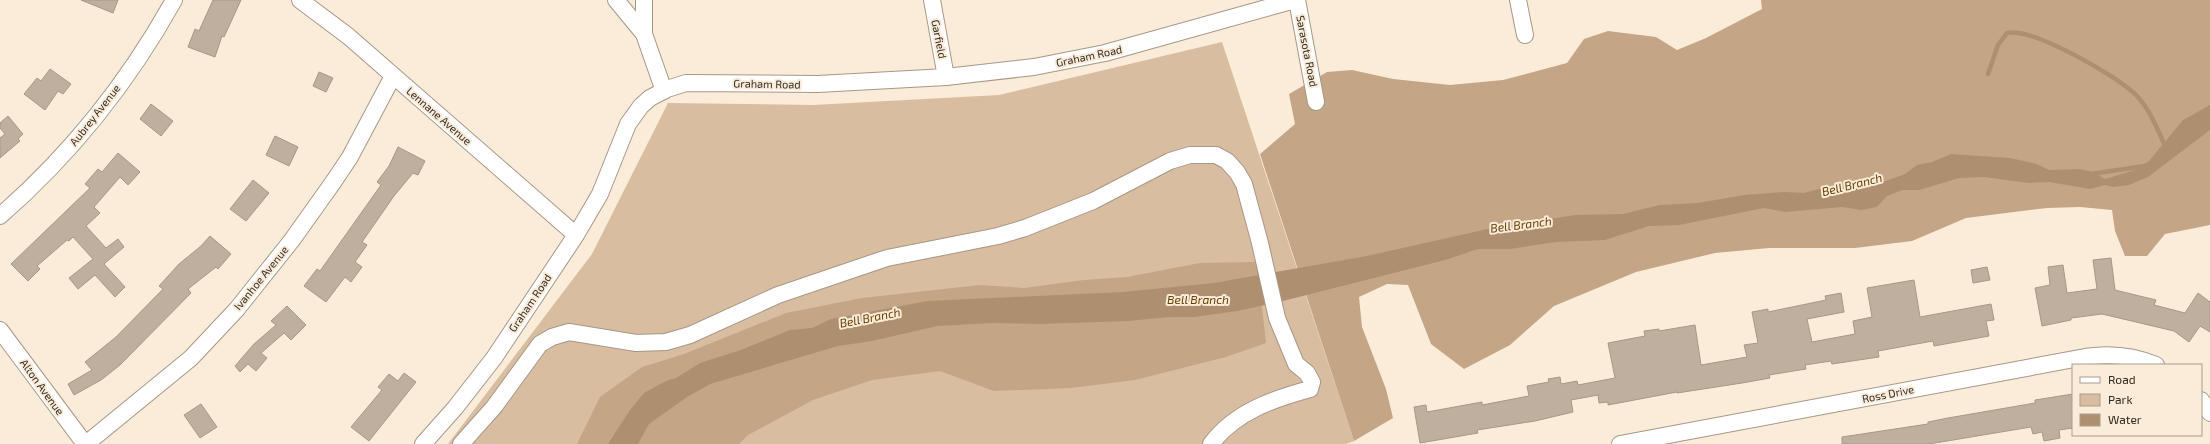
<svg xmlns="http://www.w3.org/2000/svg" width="2210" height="444" viewBox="0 0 2210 444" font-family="'Exo 2',sans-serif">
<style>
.green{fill:#d8bda1}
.forest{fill:#c4a585}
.water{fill:#ae9070}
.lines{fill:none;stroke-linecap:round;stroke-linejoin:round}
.stream{stroke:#ae9070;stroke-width:4.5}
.building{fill:#bfaf9f;stroke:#a79787}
.minor-casing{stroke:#a79787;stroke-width:18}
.minor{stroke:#fff;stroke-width:16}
.labels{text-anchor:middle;stroke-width:4;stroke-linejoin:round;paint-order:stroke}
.street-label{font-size:11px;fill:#312b24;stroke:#fbebd9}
.water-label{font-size:12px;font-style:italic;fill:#684003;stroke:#fbebd9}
</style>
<rect width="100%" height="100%" fill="#fbebd9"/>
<!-- green -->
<path class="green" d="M1222,42L1354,441L1346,444H448L592,254L668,103L813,105L999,95Z"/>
<!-- forest -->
<path class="forest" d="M1761,0H2210V225L2165,234L2147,256H2125L2115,231L2112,210L2080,207L2047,208L1966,218L1912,241L1855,248H1769L1715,253L1636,272L1554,306L1510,345L1464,369L1431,344L1408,285L1387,284L1359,297L1362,327L1386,389L1393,418L1354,441L1260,154L1295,124L1289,94L1327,72L1352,70L1393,79L1450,85L1503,80L1567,63L1584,39L1608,31L1656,37L1677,50L1706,38L1762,9Z
M1257,262L1266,343L1226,357L1135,380L1071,388L994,391L940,371L872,380L813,400L748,435L739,444H577L600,397L642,367L684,354L786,313L862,298L980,285L1024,288L1084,280L1127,277L1200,263Z"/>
<!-- water -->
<path class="water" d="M2210,105V130L2148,177L2129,185L2114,187L2105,185L2090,189L2049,182L2029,183L1984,177L1959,178L1919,190H1902L1887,196L1877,207L1861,210L1842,207L1785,212L1764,208L1679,225L1649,226L1605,240L1556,242L1510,249H1478L1445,260L1283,301L1237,311L1194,317H1169L1128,321L1041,324L994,323L937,326L872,341L838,346L710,384L687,397L649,424L638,444H608L630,410L644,393L666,381L676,378L700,363L741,350L790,330L812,328L831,319L928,301L1123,292L1214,283L1367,256L1492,228L1575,215L1623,214L1660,205L1698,203L1744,195L1785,192L1804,193L1819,189L1841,188L1864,183L1886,181L1905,174L1917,165L1932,162L1951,154L2010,158L2037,164L2049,170L2080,169L2093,172L2105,179L2135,170L2149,161L2183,120Z"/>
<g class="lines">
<!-- stream -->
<path class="stream" d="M1988,74L1998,45L2007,33C2032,27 2117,76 2136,95C2150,109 2158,131 2166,148
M2091,174L2145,166"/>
</g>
<!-- building -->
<path class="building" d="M81,0H118L113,13Z
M213,0H241L224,37L222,36L215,57L188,47L195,29L199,31Z
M50,69L71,84L63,94L58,91L45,110L24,94L37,78L41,81Z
M319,72L333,78L326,92L313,86Z
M151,104L173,121L161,136L140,119Z
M8,116L23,134L18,139L20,141L0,158V138L5,134L0,128V123Z
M275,136L298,147L289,166L266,155Z
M398,147L425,161L418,175L413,173L394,196L362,242L367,245L355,262L362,267L351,282L345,277L326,302L304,286L317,269L320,271L381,185L377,182L389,166Z
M118,153L140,172L128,185L120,177L94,207L100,213L86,226L106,248L118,239L124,247L104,264L125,287L115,297L95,275L78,289L69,278L93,259L73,237L69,241L67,240L37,266L40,269L28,281L11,264L90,188L85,184L98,169L102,172Z
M253,180L269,193L246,221L230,209Z
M210,236L231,254L218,269L216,267L188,289L191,293L120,365L101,380L74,395L68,384L92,370L85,362L116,337L163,289L159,286L179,264L201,246Z
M2111,258L2115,290L2156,300L2154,305L2185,313L2198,293L2210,302V332L2200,326L2189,342L2174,331L2102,314L2071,318V320L2042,326L2035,288L2050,285L2048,267L2063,265L2067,293L2097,289L2093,260Z
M1987,267L1990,280L1973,283L1971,270Z
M1914,280L1920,317L1991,304L1994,320L1986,321L1989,336L1934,346L1933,341L1878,351L1879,357L1832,364L1831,361L1805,365L1806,369L1769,375L1770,378L1742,383L1677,393V392L1608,405V402L1599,403L1598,395L1571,400L1573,412L1535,421L1477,430L1478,433L1420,443L1414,407L1426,405L1427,412L1482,402V405L1529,396L1527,386L1549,382L1548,379L1560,377L1561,384L1577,381L1578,385L1615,378L1608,343L1645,336L1644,331L1659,329V331L1695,325L1701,365L1747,357L1744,345L1758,343L1752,312L1768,309V312L1826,300L1825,296L1841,293L1844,312L1807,319L1812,342L1855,334L1853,321L1872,317L1867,288Z
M287,306L306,325L291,340L284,333L261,353L267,358L256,371L248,364L240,372L235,366L254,344L276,325L271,321Z
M404,373L416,382L369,441L351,427L382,390L378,387L389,374L398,381Z
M2073,394V428L2059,430L2060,438L2044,441L2042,432L2033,434L2031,427L1929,444H1842V437L1928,424V422L1948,418L2035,403V400Z
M201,404L217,427L200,438L184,415Z"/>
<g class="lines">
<defs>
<path id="minor" d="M300,0L348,36L576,235
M616,0L644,34
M644,0V34L664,91
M932,0L946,77
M1297,0L1316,102
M1518,0L1525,35
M0,216C70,155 129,81 174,0
M0,330L85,444
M2201,400L2210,413
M86,444L191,358L237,309L292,240L334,181L350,157L393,76
M423,444L455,408L494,358L576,235L600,194L628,124L641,106L650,98L667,89L686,83L818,84L946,77L1034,67L1105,53L1295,0
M461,444L494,407L540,344L552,337L569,332L636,343L666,342L690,335L778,295L887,258L998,236L1025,228L1093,201L1170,161L1190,155H1216L1227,161L1237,172L1244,184L1260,243L1277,318L1296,364L1307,373L1312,382L1310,389C1273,399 1235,412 1211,444
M1620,444L2085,357C2110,353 2132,355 2156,365"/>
</defs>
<!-- minor casing -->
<use href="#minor" class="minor-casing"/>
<!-- minor -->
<use href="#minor" class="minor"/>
</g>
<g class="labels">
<!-- street labels -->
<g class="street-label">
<text transform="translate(939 39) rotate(79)" y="4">Garfield</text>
<text transform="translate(1307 51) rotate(79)" y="4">Sarasota Road</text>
<text transform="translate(1089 56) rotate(-12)" y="4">Graham Road</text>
<text transform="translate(767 84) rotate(1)" y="4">Graham Road</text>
<text transform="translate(95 115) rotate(-52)" y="4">Aubrey Avenue</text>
<text transform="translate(439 116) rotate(41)" y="4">Lennane Avenue</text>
<text transform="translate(261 278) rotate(-51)" y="4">Ivanhoe Avenue</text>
<text transform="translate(530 303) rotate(-56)" y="4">Graham Road</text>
<text transform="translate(42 387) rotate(54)" y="4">Alton Avenue</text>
<text transform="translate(1888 394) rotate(-11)" y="4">Ross Drive</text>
</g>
<!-- water labels -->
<g class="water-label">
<text transform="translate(1852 185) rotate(-14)" y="4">Bell Branch</text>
<text transform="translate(1521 225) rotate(-7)" y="4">Bell Branch</text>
<text x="1198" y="304">Bell Branch</text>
<text transform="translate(870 318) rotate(-11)" y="4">Bell Branch</text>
</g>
</g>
<!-- legend -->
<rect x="2072" y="364" width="130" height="72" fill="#fbebd9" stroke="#aa9e91"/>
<rect x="2080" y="377" width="20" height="6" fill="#ffffff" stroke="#aa9e91"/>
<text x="2108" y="384" font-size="12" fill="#312b24">Road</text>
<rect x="2080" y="394" width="20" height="12" fill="#d8bda1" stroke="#aa9e91"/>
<text x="2108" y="404" font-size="12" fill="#312b24">Park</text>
<rect x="2080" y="414" width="20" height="12" fill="#ae9070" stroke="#aa9e91"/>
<text x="2108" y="424" font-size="12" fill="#312b24">Water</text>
</svg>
